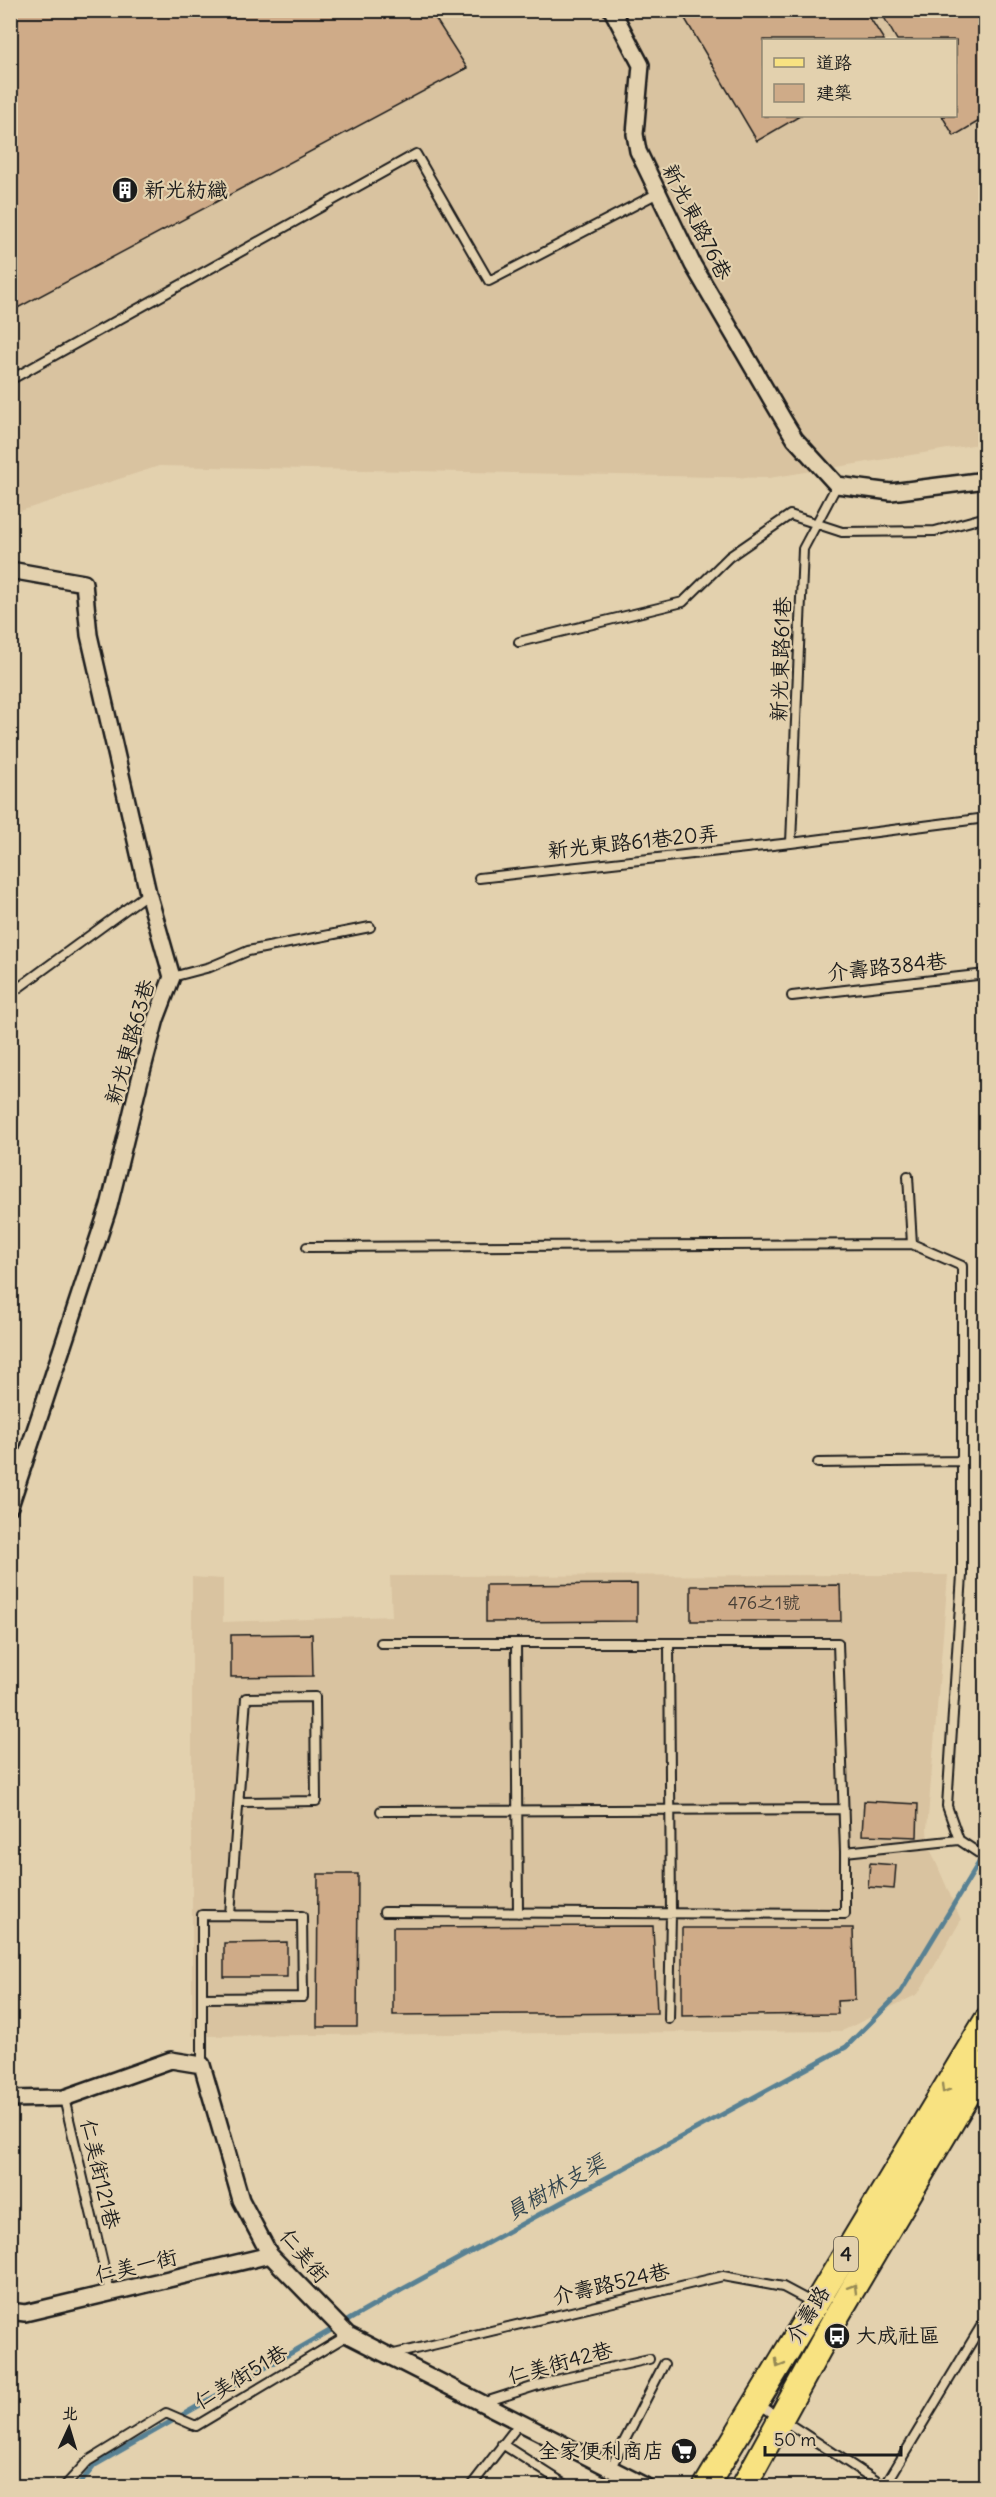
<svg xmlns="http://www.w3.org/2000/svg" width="996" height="2497" viewBox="0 0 996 2497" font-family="Delius,'LXGW WenKai TC',sans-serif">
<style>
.built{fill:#d9c3a0;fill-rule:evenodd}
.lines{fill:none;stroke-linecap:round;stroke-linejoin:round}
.stream{stroke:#598193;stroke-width:5}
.building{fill:#cfab88;stroke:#1c1c1c;stroke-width:1.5}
.service-casing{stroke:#1c1c1c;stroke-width:12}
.minor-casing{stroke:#1c1c1c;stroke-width:20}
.primary-casing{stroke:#1c1c1c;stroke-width:28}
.service{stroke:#e3d1ae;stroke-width:8}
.minor{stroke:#e3d1ae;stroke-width:15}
.primary{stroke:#f8e281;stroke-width:24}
.oneway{stroke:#958954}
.labels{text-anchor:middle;stroke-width:4.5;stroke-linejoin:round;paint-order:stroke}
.number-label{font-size:18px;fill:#494037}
.shield{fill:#e3d1ae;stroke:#585248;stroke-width:1.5}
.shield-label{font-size:20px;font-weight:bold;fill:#1c1c1c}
.poi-label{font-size:21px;fill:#1c1c1c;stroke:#e3d1ae;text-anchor:start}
.street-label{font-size:21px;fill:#1c1c1c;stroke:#e3d1ae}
.water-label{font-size:22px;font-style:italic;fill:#35464e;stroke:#e3d1ae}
</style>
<rect width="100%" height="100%" fill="#e3d1ae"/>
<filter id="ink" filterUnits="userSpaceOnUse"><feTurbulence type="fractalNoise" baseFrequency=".0167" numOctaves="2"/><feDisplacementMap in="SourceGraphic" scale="12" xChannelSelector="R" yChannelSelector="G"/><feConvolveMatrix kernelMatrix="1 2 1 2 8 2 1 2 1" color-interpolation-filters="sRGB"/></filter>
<g filter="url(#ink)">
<!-- built -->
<path class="built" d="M10,11H985V443L769,478L159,466L11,514ZM764,40H956V116H764Z
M948,1575L927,1829L928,1844L961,1920L918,1994L842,2031L192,2036V1577L223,1579V1622L392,1616L390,1576Z"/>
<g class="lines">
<!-- stream -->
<path class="stream" d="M78,2486L95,2465L403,2289L846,2047L900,1993L986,1851"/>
</g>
<!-- building -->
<path class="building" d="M10,10H430L467,68L10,312Z
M696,10H865L884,40H764V116H800L757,141L684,17Z
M880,10H986V117L954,136L942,116H956V40H897Z
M637,1584V1621L486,1622V1585Z
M840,1585L841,1621H691V1586Z
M312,1634L313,1676L231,1677V1635Z
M864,1801L918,1804L917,1837L862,1835Z
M870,1863L896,1865L894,1889L868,1887Z
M318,1874H358L357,2027H317Z
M653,1926L657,2013L393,2015V1927Z
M682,1928H853L855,2000L837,2001L838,2014L682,2016Z
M287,1942V1977H224V1943Z"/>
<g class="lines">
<defs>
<path id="service" d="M10,380L416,154L489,281L658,193
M519,642L683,602L729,557L790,515L842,532L935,531L986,517
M791,843L803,549L837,485
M479,878L791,843L986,818
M172,977L210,967L248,951L370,927
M10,994L148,893
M792,996L986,974
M908,1176L912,1244L962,1266V1575L947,1806L959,1840L986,1858
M307,1247L912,1244
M818,1463L962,1461
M381,1643H838L845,1852L959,1840
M516,1643L518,1913
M669,1643L671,1914L669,2019
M381,1811L844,1809
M384,1912L845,1914V1852
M230,1915L246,1698L315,1697L316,1801L239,1802
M202,2065V1915L302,1916L303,1997L202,1998
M64,2098L110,2293
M390,2355L723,2276L783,2287L813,2303
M482,2403L551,2381L649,2359
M760,2405L884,2486
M502,2444L568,2486
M610,2469L664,2364
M65,2486L88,2461L166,2413L196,2426L348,2335
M471,2486L519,2424
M885,2486L986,2318"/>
<path id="minor" d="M612,10L641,65L635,134L638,151L693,265L784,421L795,439L837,485L891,492L986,480
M10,570L84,583L89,635L148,893L172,977L156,1019L140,1079L109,1206L10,1506
M10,2099L64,2098L171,2060L202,2065L241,2200L270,2255L348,2335L645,2486
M10,2311L25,2313L270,2255"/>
<path id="primary" d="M706,2486L986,2021
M744,2486L838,2314L986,2064"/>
</defs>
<!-- service casing -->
<use href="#service" class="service-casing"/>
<!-- minor casing -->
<use href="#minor" class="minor-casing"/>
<!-- primary casing -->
<use href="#primary" class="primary-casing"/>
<!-- service -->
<use href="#service" class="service"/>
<!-- minor -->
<use href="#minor" class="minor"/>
<!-- primary -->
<use href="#primary" class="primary"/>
</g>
<!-- one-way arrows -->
<defs><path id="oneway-chevron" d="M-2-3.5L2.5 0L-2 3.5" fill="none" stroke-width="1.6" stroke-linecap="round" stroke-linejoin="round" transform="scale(1.5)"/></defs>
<g class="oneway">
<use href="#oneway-chevron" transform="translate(945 2089) rotate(121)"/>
<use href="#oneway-chevron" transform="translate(853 2288) rotate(-59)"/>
<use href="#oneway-chevron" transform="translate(779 2364) rotate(120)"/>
</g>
</g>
<!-- icons -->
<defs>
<symbol id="building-disc" viewBox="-11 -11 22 22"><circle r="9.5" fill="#1c1c1c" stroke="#e3d1ae"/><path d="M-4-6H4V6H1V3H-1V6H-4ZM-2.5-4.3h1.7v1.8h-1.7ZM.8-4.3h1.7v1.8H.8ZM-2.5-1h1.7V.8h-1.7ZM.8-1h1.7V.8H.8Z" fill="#fff"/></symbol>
<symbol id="bus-disc" viewBox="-11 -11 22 22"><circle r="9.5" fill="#1c1c1c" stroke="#e3d1ae"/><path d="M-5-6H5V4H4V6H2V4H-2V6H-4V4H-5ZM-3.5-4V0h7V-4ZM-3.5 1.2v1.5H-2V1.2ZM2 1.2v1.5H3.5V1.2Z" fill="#fff"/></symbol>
<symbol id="supermarket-disc" viewBox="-11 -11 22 22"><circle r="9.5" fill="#1c1c1c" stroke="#e3d1ae"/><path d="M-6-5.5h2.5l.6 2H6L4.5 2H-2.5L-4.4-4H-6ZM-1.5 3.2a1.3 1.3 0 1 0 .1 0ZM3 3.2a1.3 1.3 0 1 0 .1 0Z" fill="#fff"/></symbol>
</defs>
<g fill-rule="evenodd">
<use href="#building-disc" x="110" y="175" width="30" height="30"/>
<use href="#bus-disc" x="822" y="2321" width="30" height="30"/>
<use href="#supermarket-disc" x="669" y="2436" width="30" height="30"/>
</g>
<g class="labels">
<!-- number labels -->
<g class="number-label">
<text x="764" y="1609">476之1號</text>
</g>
<!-- shield labels -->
<rect class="shield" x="834" y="2237" width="24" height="34" rx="4.5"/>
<g class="shield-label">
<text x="846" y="2261">4</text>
</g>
<!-- poi labels -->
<g class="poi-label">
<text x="144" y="197">新光紡織</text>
<text x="856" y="2343">大成社區</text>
<text x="664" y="2458" text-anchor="end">全家便利商店</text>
</g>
<!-- street labels -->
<g class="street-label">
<text transform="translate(697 222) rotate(63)" y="7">新光東路76巷</text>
<text transform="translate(781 659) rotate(-88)" y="7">新光東路61巷</text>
<text transform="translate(633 842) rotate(-6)" y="7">新光東路61巷20弄</text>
<text transform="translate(887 967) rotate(-6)" y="7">介壽路384巷</text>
<text transform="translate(130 1042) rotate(-74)" y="7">新光東路63巷</text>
<text transform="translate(100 2174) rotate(77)" y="7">仁美街121巷</text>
<text transform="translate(304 2256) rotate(50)" y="7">仁美街</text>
<text transform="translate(136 2266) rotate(-13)" y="7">仁美一街</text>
<text transform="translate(611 2284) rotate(-13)" y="7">介壽路524巷</text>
<text transform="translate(808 2315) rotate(-59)" y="7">介壽路</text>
<text transform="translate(560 2363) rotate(-15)" y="7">仁美街42巷</text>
<text transform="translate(241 2377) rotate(-31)" y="7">仁美街51巷</text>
</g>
<!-- water labels -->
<g class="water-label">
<text transform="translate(555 2187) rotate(-29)" y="8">員樹林支渠</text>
</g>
</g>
<!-- margin -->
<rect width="996" height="2497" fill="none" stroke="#e3d1ae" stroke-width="36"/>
<rect x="18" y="18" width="960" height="2461" fill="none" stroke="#1c1c1c" stroke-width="2" filter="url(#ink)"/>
<!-- legend -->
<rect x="762" y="39" width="195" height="78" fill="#e3d1ae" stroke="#938974" stroke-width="1.5"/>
<rect x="774" y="58" width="30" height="9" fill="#f8e281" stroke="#938974" stroke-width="1.5"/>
<text x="816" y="69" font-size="18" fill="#1c1c1c">道路</text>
<rect x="774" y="84" width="30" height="18" fill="#cfab88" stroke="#938974" stroke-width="1.5"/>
<text x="816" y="99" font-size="18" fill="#1c1c1c">建築</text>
<!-- north arrow -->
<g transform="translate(69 2428) rotate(4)" stroke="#e3d1ae" stroke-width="4.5" paint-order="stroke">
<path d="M0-4.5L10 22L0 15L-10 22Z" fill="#1c1c1c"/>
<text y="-9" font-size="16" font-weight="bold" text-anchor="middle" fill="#1c1c1c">北</text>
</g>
<!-- scale -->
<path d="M765 2446v9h136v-9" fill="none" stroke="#1c1c1c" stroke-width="3"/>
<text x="774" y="2446" font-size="18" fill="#1c1c1c" stroke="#e3d1ae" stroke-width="4.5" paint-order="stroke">50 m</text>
</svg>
